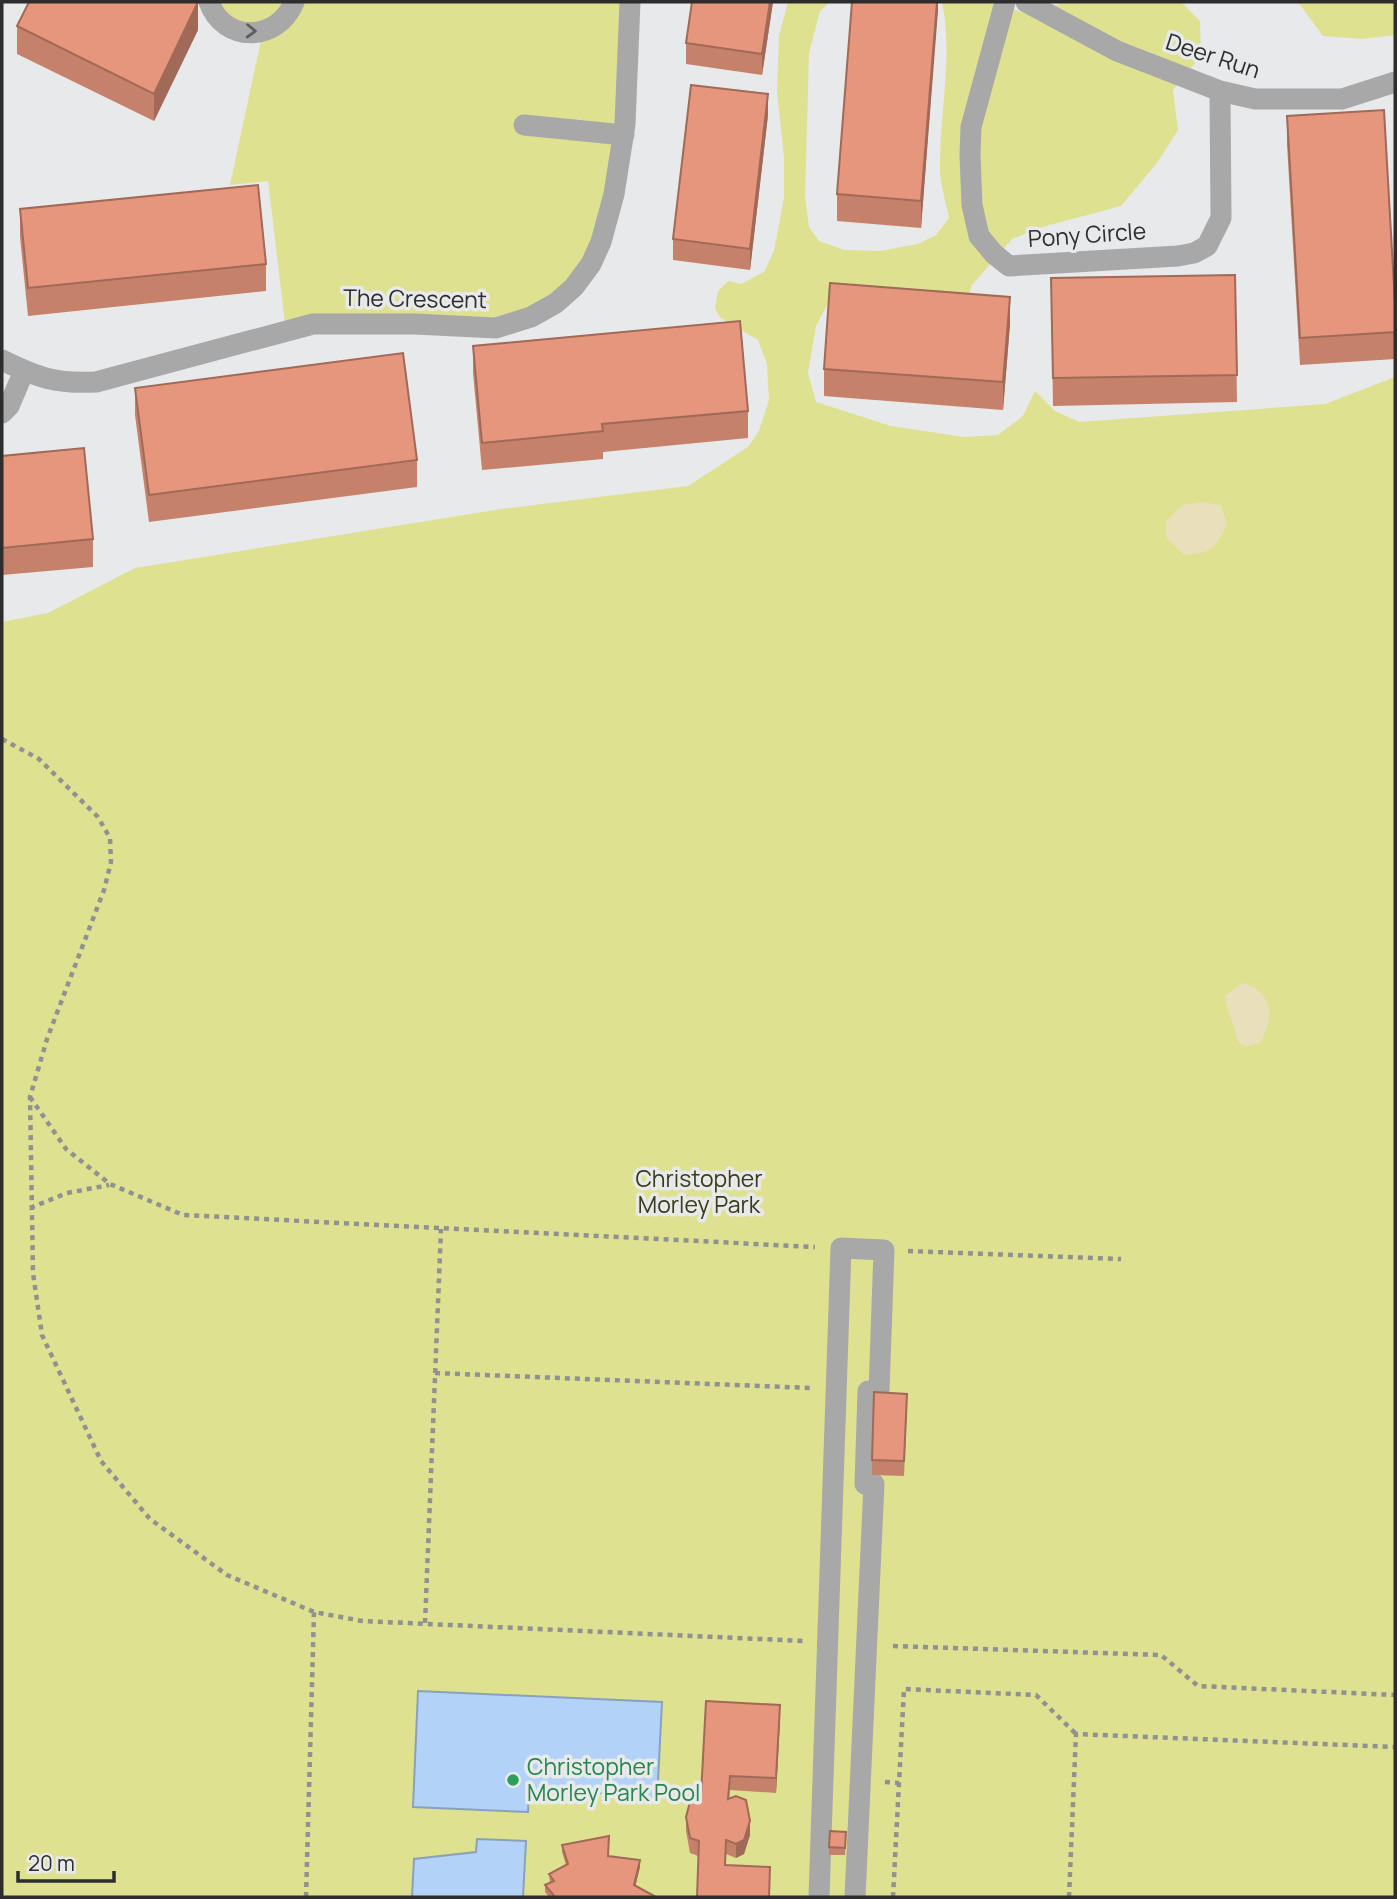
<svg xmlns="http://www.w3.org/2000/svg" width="1397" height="1899" viewBox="0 0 1397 1899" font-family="Manrope,sans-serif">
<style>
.green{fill:#dee190}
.sand{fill:#e9dfba}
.water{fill:#b2d3f7;stroke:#8aa1bb;stroke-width:2}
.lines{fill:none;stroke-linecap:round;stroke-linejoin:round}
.path{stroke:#919192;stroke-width:4.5;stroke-dasharray:5 5;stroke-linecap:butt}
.minor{stroke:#a9a8a8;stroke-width:21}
.wall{fill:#c6816b}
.shaded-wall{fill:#a16957}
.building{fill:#e6967c;stroke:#a16957;stroke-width:2}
.oneway{stroke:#5f5e5f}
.leisure-dot{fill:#2e9e5b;stroke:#e8e9ea;stroke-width:2.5}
.labels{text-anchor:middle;stroke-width:7;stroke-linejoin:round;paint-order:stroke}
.street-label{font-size:23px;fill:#2d2d2e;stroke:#e8e9ea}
.park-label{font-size:23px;fill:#3a3b18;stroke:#e8e9ea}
.leisure-label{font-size:23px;fill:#27864d;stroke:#e8e9ea;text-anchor:start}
</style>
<rect width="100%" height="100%" fill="#e8e9ea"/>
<!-- green -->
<path class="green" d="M209,2H630L625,124L591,264L531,317L286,331L268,181L230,185L263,31L253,33Z
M788,2H830L820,11L809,53L805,197L809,227L819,241L844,250L880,251L918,244L936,235L949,218C946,201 939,182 940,164C940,110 953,55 942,2H994L1027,14L1068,2H1181L1200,21L1201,56L1173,90L1178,130L1157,163L1121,206L1046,226L1012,239L972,285L968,298L844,294L827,305L816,326L808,373L816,402L891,426L964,437L998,435L1023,416L1035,391L1055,411L1079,422L1325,404L1395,377V1897H2V622L48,613L135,568L501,509L688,486L748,447L759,431L769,400L767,364L758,340L721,318L715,309L718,291L728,281L741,284L764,272L774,251L784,198V158L777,91L779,36Z
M1298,2H1395V35L1362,39L1323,36Z"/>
<!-- sand -->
<path class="sand" d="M1201,502L1221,505L1227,524C1215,549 1213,553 1184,555L1166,538V521L1182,505Z
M1241,983C1260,986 1271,1000 1269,1020C1268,1027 1263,1036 1261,1042L1246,1047L1238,1042C1235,1025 1227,1013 1225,996Z"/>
<!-- water -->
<path class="water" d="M418,1691L662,1702L657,1801H643L642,1795L529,1790L528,1812L413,1807Z
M477,1839L526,1841L523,1897H412L414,1859L476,1852Z"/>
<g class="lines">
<!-- path -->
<path class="path" d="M2,739L39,759L98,817L110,838L111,862L104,890L47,1039L30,1097L33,1273L42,1335L101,1461L150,1519L227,1575L314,1612L362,1621L804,1641
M30,1097L66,1149L110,1184L183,1215L815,1247
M30,1208L67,1193L109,1185
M908,1251L1121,1259
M435,1373L811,1388
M425,1623L441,1229
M893,1646L1161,1655L1198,1686L1395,1695
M885,1782L899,1783L904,1689L1036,1695L1076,1734
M306,1897L314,1612
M893,1897L899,1783
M1069,1897L1076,1734L1395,1747"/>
<!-- minor -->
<path class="minor" d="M209,2C224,44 278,42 294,2
M1005,2L971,127L970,155L972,205L979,236L994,254L1009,266L1178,256L1194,253L1207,246L1221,218L1220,91
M1026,2L1117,51L1220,91L1255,99H1342L1395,82
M524,125L624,135
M2,360C38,378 56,384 96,382L313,324H415L496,328L531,317L556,303L574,287L591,264L601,242L614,194L625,124L630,2
M2,413L9,406L24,371
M819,1897L841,1248L884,1250L879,1391H868L865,1484H874L855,1897"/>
</g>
<!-- wall -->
<path class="wall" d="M692,2H773L762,75L686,64V43Z
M938,2L921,228L837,221V194Z
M17,26L198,30L154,121L17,54Z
M768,115L750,270L673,260V239Z
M1287,116L1395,304V359L1300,365L1287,144Z
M20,209L266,264V291L28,316L20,237Z
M1235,275L1237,402L1053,406L1051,278Z
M1010,324L1003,410L824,396V369Z
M473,346L748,411V438L603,452V459L482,470L473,373Z
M135,388L417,460V487L149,522L135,415Z
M2,456L93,539V567L2,575Z
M907,1408L904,1476L872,1475V1460Z
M780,1719L776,1793L730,1790L729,1799L750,1835L744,1854L736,1858L726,1854V1865L770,1881L690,1853L686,1831V1817L701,1795Z
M846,1832L845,1855H829V1847Z
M562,1845L608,1856L640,1867L635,1885L656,1897H549L545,1892V1885L550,1882L549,1874L566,1865L562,1852Z"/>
<!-- shaded-wall -->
<path class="shaded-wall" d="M198,2V30L154,121V94Z
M770,2H773L762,75V54Z
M937,2H938V11L921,228V201Z
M768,94V115L750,270V249Z
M1010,297V324L1003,410V382Z
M780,1705V1719L776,1793V1778Z
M750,1821V1835L744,1854L736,1858V1844Z
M640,1860V1867L634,1892V1885Z"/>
<!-- building -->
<path class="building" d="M29,2H198L154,94L17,26Z
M692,2H770L762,54L686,43Z
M852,2H937L921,201L837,194Z
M691,85L768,94L750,249L673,239Z
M1384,110L1395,304V332L1300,338L1287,116Z
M258,185L266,264L28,288L20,209Z
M1235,275L1237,375L1053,378L1051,278Z
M830,283L1010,297L1003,382L824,369Z
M740,321L748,411L602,424L603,431L482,443L473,346Z
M403,353L417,460L149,495L135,388Z
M84,448L93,539L2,548V456Z
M874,1392L907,1394L904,1461L872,1460Z
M706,1701L780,1705L776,1778L730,1776L728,1799L736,1796L746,1800L750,1821L744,1840L736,1844L726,1840L725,1865L770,1867L769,1897H697L699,1841L690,1838L686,1817L691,1798L701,1795Z
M830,1831L846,1832L845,1848L829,1847Z
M609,1836L608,1856L640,1860L634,1885L656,1897H555L545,1885L554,1881L549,1874L568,1864L562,1845Z"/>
<!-- one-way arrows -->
<defs><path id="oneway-chevron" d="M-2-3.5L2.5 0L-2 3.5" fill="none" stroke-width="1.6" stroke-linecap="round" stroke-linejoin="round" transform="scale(1.75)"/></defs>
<use class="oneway" href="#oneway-chevron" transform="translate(251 31) rotate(2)"/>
<!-- markers -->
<circle class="leisure-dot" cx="513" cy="1780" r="7"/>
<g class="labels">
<!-- street labels -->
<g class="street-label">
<text transform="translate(1213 56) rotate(18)" y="8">Deer Run</text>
<text transform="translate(1087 235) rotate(-4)" y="8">Pony Circle</text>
<text transform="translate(415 299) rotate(1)" y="8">The Crescent</text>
</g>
<!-- park labels -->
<g class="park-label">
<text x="699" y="1187">Christopher<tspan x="699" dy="26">Morley Park</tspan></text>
</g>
<!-- leisure labels -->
<g class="leisure-label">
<text x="527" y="1775">Christopher<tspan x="527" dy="26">Morley Park Pool</tspan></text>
</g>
</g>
<!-- border -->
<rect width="1397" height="1899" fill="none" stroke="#2d2d2e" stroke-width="7"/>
<!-- scale -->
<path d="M18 1871v10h96v-10" fill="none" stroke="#2d2d2e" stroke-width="3.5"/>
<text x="28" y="1871" font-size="21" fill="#2d2d2e" stroke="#e8e9ea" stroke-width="5" paint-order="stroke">20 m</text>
</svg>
